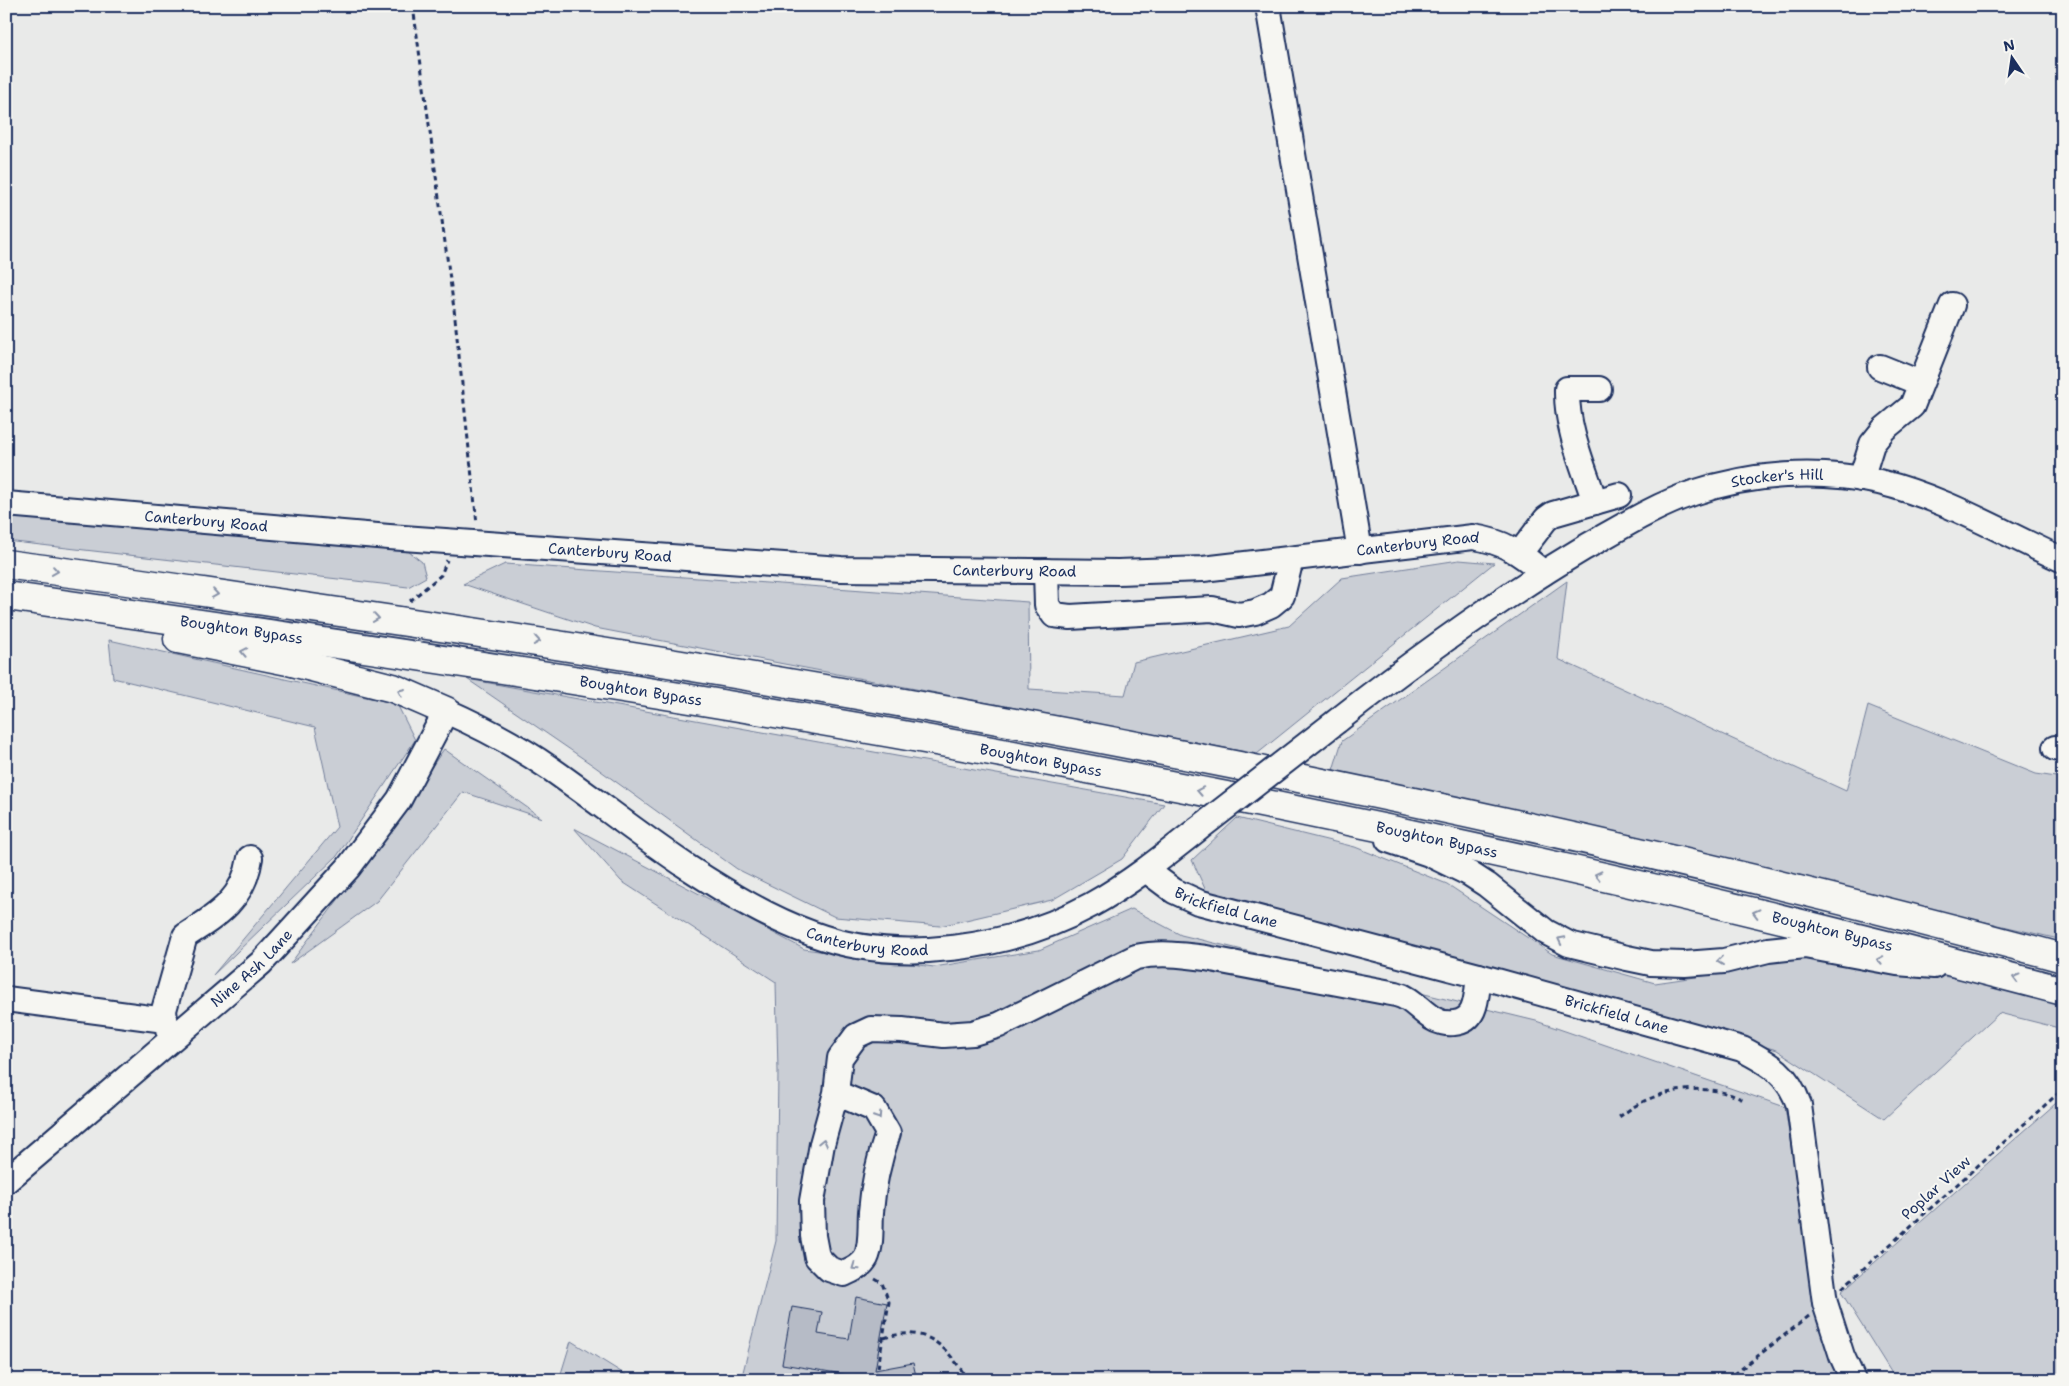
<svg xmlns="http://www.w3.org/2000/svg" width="2069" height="1386" viewBox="0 0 2069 1386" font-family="'Shantell Sans',sans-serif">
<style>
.green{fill:#caced5;stroke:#727e9a}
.building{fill:#b6bbc6;stroke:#1b2f5e}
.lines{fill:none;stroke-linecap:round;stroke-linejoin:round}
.minor-casing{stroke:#1b2f5e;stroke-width:28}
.highway-casing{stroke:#1b2f5e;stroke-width:31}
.path{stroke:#1b2f5e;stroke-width:3;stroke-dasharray:5 4;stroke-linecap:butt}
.minor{stroke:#f6f6f2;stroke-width:24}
.highway{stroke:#f6f6f2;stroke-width:28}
.minor-bridge-casing{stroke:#1b2f5e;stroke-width:28;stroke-linecap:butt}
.minor-bridge{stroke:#f6f6f2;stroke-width:24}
.oneway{stroke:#8892a8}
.labels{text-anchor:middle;stroke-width:4;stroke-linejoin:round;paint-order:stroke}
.street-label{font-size:15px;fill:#1b2f5e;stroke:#f6f6f2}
</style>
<rect width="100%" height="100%" fill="#e9eae9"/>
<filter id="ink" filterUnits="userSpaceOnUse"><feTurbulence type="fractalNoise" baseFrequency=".02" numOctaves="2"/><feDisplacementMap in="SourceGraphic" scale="10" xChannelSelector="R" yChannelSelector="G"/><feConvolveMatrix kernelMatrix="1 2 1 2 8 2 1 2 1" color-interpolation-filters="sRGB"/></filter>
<g filter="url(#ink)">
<!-- green -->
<path class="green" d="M6,514L404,548L422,562L426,577L408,587L6,541Z
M1459,560L1494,563L1257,754L595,628L463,584L505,564L1028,602L1029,689L1125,695L1134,662L1289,626L1342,578Z
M1567,581L1558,659L1846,791L1868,706L2036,774L2063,778V940L1333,770L1342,741Z
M109,640L397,704L415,740L337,856L213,975L337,827L315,727L113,678Z
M467,679L1164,804L1122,859L1052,900L940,926L835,917L737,869L594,766Z
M444,749L542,818L463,792L377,901L290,964L361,869Z
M1237,818L1355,847L1447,884L1552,954L1655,983L1716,974L1806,955L1974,981L2063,1004V1029L1999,1013L1884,1119L1777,1050L1206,891L1192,860Z
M574,828L804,949L934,967L1039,950L1132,909L1181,935L1536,1021L1785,1107L1819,1329L1843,1380H741L776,1241L778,1071L776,982L621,881Z
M2063,1097V1380H1896L1841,1292Z
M571,1341L634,1380H559Z"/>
<!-- building -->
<path class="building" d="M856,1297L887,1303L875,1370L913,1363L917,1380H861V1377L782,1364L792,1307L822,1312L818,1334L849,1339Z"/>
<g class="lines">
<defs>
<g id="minor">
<path d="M1268,6L1360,551"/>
<path d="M1880,367L1920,383"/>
<path d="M1861,479L1872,444L1884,429L1912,406L1952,305"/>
<path d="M1595,502C1583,465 1566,428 1567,389H1599"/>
<path id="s1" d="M6,504L389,537L841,569L1118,572L1203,569L1473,537C1502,541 1522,553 1543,573"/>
<path d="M1520,553L1546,519L1553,514L1619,495"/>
<path d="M1046,571L1047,605L1054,615L1070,617L1212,609L1239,615L1255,612L1271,605L1282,596L1291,559"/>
<path id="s2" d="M1337,721C1416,659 1497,600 1584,548C1620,528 1654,506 1693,493C1752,473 1818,469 1879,482C1943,497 2003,533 2063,560"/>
<path d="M2055,748L2063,750"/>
<path d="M1388,840L1429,854L1470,874L1487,885L1546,932L1569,944L1627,958L1651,963L1685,964L1724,961L1768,950L1805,946L1897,963L1934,966"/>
<path id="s3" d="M1146,870L1174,891L1198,902L1479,976L1742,1049C1771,1064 1788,1074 1799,1105L1825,1303L1842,1356L1853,1380"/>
<path d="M6,999L165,1020L170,1035"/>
<path d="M165,1020L164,1010L185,936C218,915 244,899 250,858"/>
<path d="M836,1093L874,1109L888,1133C879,1159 873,1185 871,1212C870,1227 872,1245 866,1258C861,1267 852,1270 844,1274L829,1269L817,1257L813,1236L812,1201L822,1144L836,1093L840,1058L856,1036L871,1029L902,1030L944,1035L973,1033L999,1025L1136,957C1160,952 1182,955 1206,958L1396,994C1412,998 1418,1009 1432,1018C1438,1022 1447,1024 1454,1023C1478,1021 1476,995 1479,976"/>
<path id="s4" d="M6,1181L261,963L348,868L399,800L446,711C482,727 518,746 551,769C597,801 642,837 689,868C729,894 769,918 813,934C899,966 1012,948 1091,905C1129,884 1164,856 1198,829"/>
</g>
<g id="highway">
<path d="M6,564C104,577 201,592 298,606C892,692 1483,801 2063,958"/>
<path id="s5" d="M6,596C395,651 785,709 1170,785C1470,843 1768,912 2063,991"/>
<path d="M178,639L288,661L393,688L446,711"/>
</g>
</defs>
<!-- minor casing -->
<use href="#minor" class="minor-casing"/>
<!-- highway casing -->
<use href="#highway" class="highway-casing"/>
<!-- path -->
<path class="path" d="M413,6L454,309L477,524
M410,601L441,575L447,560
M1619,1117C1628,1111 1638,1103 1649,1099C1677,1087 1715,1085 1743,1100
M875,1279L882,1283L889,1302L876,1380
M1842,1288L2063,1089
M884,1338C927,1324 946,1346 968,1380
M1727,1380L1809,1316"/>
<!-- minor -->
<use href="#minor" class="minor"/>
<!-- highway -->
<use href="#highway" class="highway"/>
<defs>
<path id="minor-bridge" d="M1198,829L1337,721"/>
</defs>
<!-- minor-bridge casing -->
<use href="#minor-bridge" class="minor-bridge-casing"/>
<!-- minor-bridge -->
<use href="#minor-bridge" class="minor-bridge"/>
</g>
<!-- one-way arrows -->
<defs><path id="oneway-chevron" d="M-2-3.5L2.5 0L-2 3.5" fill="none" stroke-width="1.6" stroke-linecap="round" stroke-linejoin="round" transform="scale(1.25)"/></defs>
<g class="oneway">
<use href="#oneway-chevron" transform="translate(55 571) rotate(8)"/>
<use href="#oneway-chevron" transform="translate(215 594) rotate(8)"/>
<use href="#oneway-chevron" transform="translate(376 618) rotate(8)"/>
<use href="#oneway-chevron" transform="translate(537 641) rotate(9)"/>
<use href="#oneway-chevron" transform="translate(244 652) rotate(-169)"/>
<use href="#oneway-chevron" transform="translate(401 692) rotate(-157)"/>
<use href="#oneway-chevron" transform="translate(1200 791) rotate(-169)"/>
<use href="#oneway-chevron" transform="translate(1598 875) rotate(-167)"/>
<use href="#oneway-chevron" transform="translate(1756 913) rotate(-166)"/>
<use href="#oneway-chevron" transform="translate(1561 940) rotate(-153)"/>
<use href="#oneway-chevron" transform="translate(1880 960) rotate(-169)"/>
<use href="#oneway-chevron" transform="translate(1720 961) rotate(173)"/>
<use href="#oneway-chevron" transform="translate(2016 978) rotate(-165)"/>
<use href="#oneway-chevron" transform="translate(878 1116) rotate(57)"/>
<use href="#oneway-chevron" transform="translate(823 1142) rotate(-77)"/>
<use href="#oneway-chevron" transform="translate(855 1267) rotate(145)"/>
</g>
</g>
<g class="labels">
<!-- street labels -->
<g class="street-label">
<text dy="5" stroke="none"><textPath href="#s2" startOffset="510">Stocker's Hill</textPath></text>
<text dy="5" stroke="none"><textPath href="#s1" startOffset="201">Canterbury Road</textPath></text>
<text dy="5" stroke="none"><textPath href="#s1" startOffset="1416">Canterbury Road</textPath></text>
<text dy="5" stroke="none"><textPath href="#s1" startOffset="606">Canterbury Road</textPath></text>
<text dy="5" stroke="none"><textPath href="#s1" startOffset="1011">Canterbury Road</textPath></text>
<text dy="5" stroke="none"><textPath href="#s5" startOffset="238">Boughton Bypass</textPath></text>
<text dy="5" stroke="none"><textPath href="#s5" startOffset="642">Boughton Bypass</textPath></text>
<text dy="5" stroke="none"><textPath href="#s5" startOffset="1048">Boughton Bypass</textPath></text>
<text dy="5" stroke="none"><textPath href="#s5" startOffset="1452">Boughton Bypass</textPath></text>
<text dy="5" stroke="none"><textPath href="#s3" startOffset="90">Brickfield Lane</textPath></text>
<text dy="5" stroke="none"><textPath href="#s5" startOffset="1858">Boughton Bypass</textPath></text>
<text dy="5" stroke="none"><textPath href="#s4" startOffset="1136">Canterbury Road</textPath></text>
<text dy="5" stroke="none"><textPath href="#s4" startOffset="325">Nine Ash Lane</textPath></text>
<text dy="5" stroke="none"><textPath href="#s3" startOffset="495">Brickfield Lane</textPath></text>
<text transform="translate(1936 1188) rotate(-42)" y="5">Poplar View</text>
</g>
</g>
<!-- margin -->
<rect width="2069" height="1386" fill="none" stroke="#f6f6f2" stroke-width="25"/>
<rect x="12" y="12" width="2044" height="1361" fill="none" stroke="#1b2f5e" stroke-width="2" filter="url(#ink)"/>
<!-- north arrow -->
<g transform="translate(2012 58) rotate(347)" stroke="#f6f6f2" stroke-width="4" paint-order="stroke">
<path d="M0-4L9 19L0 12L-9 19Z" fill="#1b2f5e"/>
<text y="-8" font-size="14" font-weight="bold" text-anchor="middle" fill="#1b2f5e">N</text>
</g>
</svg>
